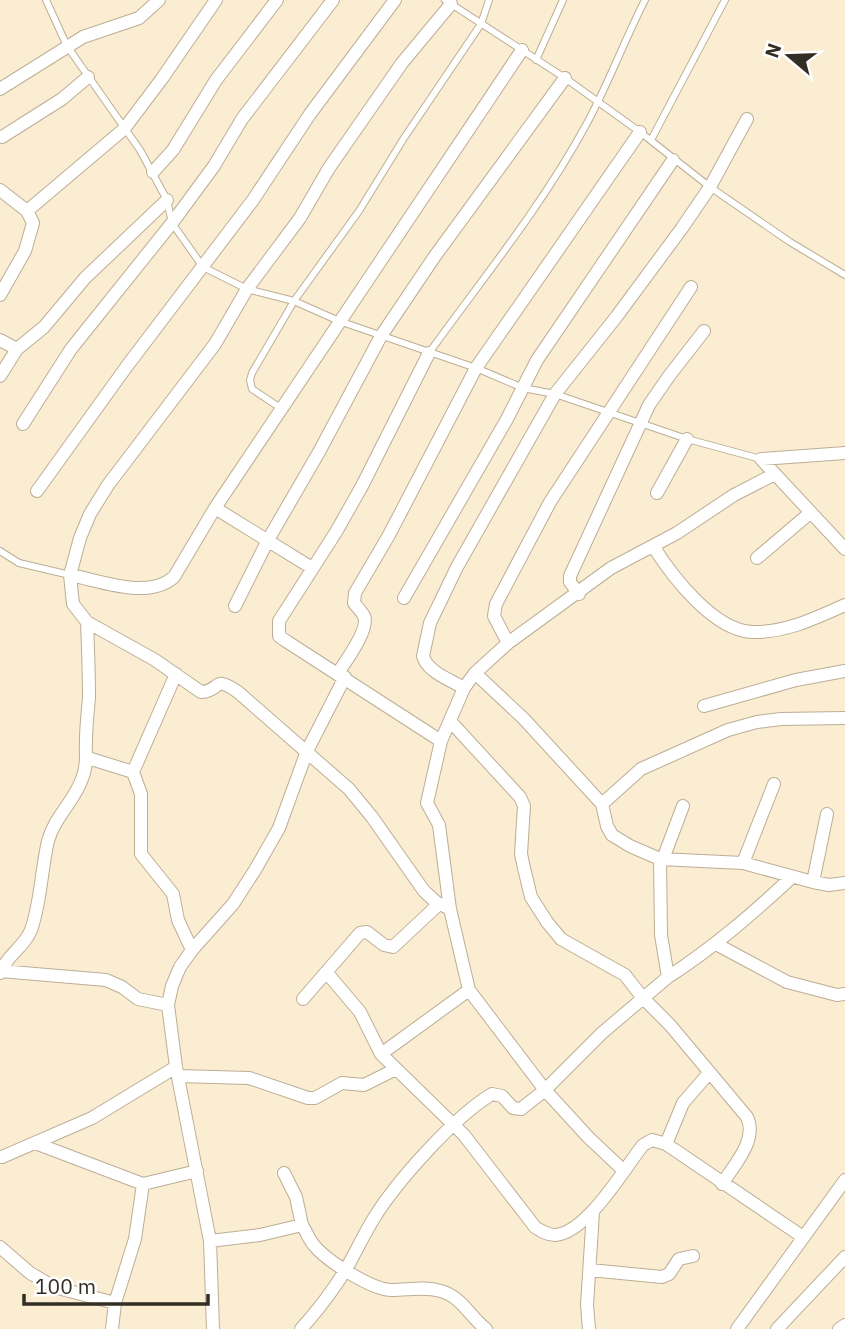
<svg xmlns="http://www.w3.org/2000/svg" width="845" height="1329" viewBox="0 0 845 1329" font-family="'IBM Plex Sans',sans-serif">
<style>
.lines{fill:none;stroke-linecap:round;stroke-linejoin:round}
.lane-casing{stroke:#bcae95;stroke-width:8}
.street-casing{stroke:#bcae95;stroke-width:14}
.lane{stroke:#fff;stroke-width:6}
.street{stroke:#fff;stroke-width:12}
</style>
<rect width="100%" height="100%" fill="#fbedd2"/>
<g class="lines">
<defs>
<path id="lane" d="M46,0L67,46L140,150L167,200L172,223L203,267L247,289L294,301L339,321L476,368L523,388L555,394L687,439L761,459
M445,0L565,78L640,132L710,187L790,242L845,275
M536,60L563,0
M651,140L725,0
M429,353C483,278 542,206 586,125C608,85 624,41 645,0
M282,409L252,389L250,380L252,373L294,301L359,211L404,138L481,24L489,0
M0,551L19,563L70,575"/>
<path id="street" d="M451,4L402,63L329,168L300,218L247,289L215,344L108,485L90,514L80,538L70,575C102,581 148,600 174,577L215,508L522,50
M0,89L83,37L139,18L159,0
M2,137L62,99L88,77
M153,172L173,150L216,80L277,0
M0,190L27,211L33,223L25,251L0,295
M27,211L124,129L161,80L216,0
M0,340L17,349
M429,353L362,486L336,532L279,621V636L286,641L441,741L464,688L475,673L508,643L611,568L677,533L734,495L773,475
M0,376L17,349L44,327L85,278L167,200
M23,424L71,349L172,223L214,166L242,119L333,0
M845,453L761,459L845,549
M37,491L127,366L253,200L310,114L395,0
M657,493L687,439
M215,508L312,568
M653,546C672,576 713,630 752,632C785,633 816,618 845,605
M757,558L810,513
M70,575L73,604L87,622L155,660L201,692C222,691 212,674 238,692L349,789L372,817L424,891L436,902L450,909
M579,594L570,582V576L649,405L669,376L704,331
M404,598L507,419L537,360L673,160
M235,606L268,540L319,452L381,336L435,256L565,78
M508,643L494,616L496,604L550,502L691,287
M338,673C345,662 370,629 364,616C362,612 357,607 354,603L355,593L389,535L476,368L640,132
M475,673L524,719L602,804
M464,688C451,680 427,672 423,656L430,623L457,567L555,394L617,316L682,228L710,187L747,119
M704,706L796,680L845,671
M845,718L781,719L757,722L728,730L641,769L602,804L607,826L612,835L630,846L660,859L743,863L813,882L829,885L845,883
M451,722L520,797L524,806L521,854L524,868L531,897L547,922L561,939L625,975L642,997L670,1025L747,1117C758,1140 734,1165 722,1184
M88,758L133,772L141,794V854L173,894L178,920L192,950
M133,772L176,674
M660,859L661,935L668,977C713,948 752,914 792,877
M663,859L683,806
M743,863L774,784
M813,882L827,814
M716,944L787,982L837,995L845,994
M0,971L106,980L122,987L138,999L168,1005
M0,973C8,953 24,948 31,930C41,902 41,871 48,841C54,817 76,800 83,776C88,763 85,753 86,740C86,726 88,711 89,697C89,672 88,647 87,622
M327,973L360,1012L381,1054
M469,990L381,1054L464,1135L535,1227C541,1231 547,1235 555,1235C587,1233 624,1169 643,1145L652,1140L666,1144L803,1237
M303,999L360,933L367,932L384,945L393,947L439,904
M178,1076L249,1078L308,1098H315L342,1083L364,1085L396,1069
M35,1143L143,1184L197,1171
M666,1144L683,1103L709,1073
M2,1157L92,1118L176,1067
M623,1170L588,1137L545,1090L602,1033L668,977
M284,1173L296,1197L302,1225
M210,1241L260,1235L302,1225C306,1231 309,1239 313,1244C325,1260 372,1290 392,1290C409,1290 424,1286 441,1291C462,1297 470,1317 486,1329
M0,1247L30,1273L54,1287L115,1303
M590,1270L662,1277L669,1274L679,1259L693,1256
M112,1329L115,1303L135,1239L143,1184
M213,1329L210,1241L176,1067L168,1005L172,986L180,967L192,950L233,904L255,870L279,828L307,751L345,677
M301,1329C318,1310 333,1291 346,1269C356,1252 364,1234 374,1218C397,1181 455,1116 492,1094L502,1096L513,1108L521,1109L545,1090L469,990L450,909L439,825L427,803L441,741
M589,1329L587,1305L593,1212
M737,1329L845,1180
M777,1329L845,1257
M839,1329L845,1325"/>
</defs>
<!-- lane casing -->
<use href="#lane" class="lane-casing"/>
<!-- street casing -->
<use href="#street" class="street-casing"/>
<!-- lane -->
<use href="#lane" class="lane"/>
<!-- street -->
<use href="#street" class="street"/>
</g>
<!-- north arrow -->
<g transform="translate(789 56) rotate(289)" stroke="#ffffff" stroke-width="5" paint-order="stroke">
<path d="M0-5L12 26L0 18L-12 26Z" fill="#332e23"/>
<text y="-10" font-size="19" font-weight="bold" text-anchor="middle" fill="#332e23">N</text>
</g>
<!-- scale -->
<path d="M24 1294v10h184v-10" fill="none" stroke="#332e23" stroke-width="3.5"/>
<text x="35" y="1294" font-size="21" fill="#332e23" stroke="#ffffff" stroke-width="5" paint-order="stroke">100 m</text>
</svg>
